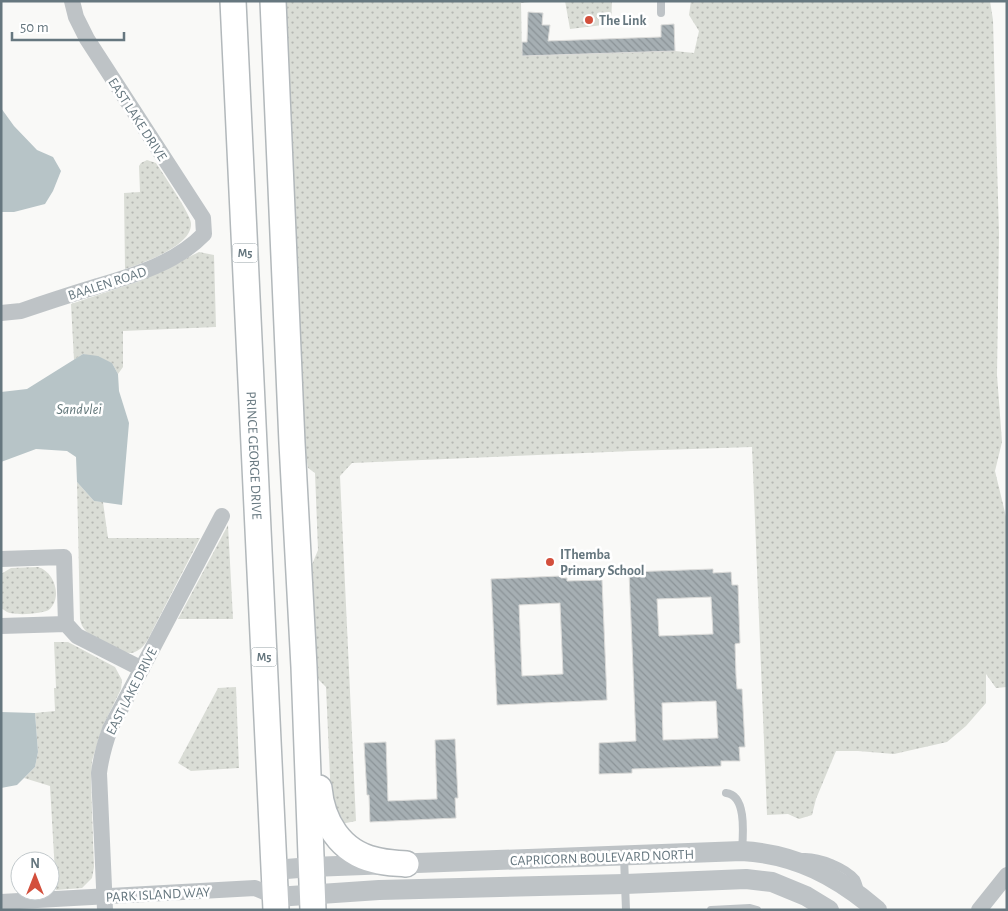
<svg xmlns="http://www.w3.org/2000/svg" width="1008" height="911" viewBox="0 0 1008 911" font-family="'Alegreya Sans',sans-serif">
<style>
.grass{fill:url(#grass-dots)}
.water{fill:#b7c4c7}
.building{fill:url(#building-back-hatch);stroke:#dbdbd9;fill-rule:evenodd}
.lines{fill:none;stroke-linecap:round;stroke-linejoin:round}
.primary-casing{stroke:#b2b8bb;stroke-width:28}
.service{stroke:#bec3c6;stroke-width:8}
.minor{stroke:#bec3c6;stroke-width:16}
.tertiary{stroke:#bec3c6;stroke-width:20}
.primary{stroke:#fff;stroke-width:25}
.poi-dot{fill:#d34f3c;stroke:#fff;stroke-width:2}
.labels{text-anchor:middle;stroke-width:5;stroke-linejoin:round;paint-order:stroke}
.shield{fill:#fff;stroke:#94a0a5;stroke-width:1}
.shield-label{font-size:12px;font-weight:bold;fill:#66777f}
.poi-label{font-size:14px;font-weight:bold;fill:#66777f;stroke:#fff;text-anchor:start}
.street-label{font-size:14px;fill:#66777f;stroke:#fff}
.water-label{font-size:15px;font-style:italic;fill:#617679;stroke:#fff}
</style>
<defs>
<pattern id="grass-dots" width="8" height="8" patternUnits="userSpaceOnUse" patternTransform="scale(1.25)"><rect width="8" height="8" fill="#daddd6"/><path d="M2 2h.1M6 6h.1" fill="none" stroke="#b5b8b3" stroke-width="1.8" stroke-linecap="round"/></pattern>
<pattern id="building-back-hatch" width="6" height="6" patternUnits="userSpaceOnUse" patternTransform="scale(1.25)"><rect width="6" height="6" fill="#a6afb3"/><path d="M-1 5l2 2M0 0l6 6M5-1l2 2" fill="none" stroke="#8b9397"/></pattern>
</defs>
<rect width="100%" height="100%" fill="#f9f9f7"/>
<!-- grass -->
<path class="grass" d="M281,1H540L521,3L522,56L675,51L694,53L699,31L689,15L691,1H990L993,20L999,234L997,375L1002,442L995,471L1007,521V687L996,688L986,674V703L966,726L947,742L894,754L858,751H836L816,799L812,815L799,819L788,814L767,815L752,447L632,451L352,463L340,476L356,821L341,824L331,800L326,687L316,677L308,608L311,567L318,550L315,473L308,468L299,413Z
M565,1H612L611,24L570,29Z
M147,160L156,163C163,174 190,213 191,223C193,246 143,263 125,269L124,193L140,192L139,166L141,163Z
M199,252L214,255L216,327L123,331V367L118,374L112,363L83,354L74,360L71,304L140,281Z
M77,482L94,501L103,502L108,538H200L147,641C143,647 138,652 131,653C122,654 91,637 85,630C82,627 81,623 80,619Z
M228,525L233,619H178Z
M38,567C55,572 62,597 50,609C44,614 15,616 7,612C5,611 3,609 1,608V574L11,568Z
M54,642H68L115,667L122,680L121,689L102,728L92,761L91,782L94,867L92,878L82,888L56,890L50,786L24,778L35,767L38,752L35,713L55,711L54,688H56Z
M236,687L239,768L191,771L178,763L218,688Z"/>
<!-- water -->
<path class="water" d="M1,108L14,126L37,150L53,157L61,171L53,191L45,204L14,212H1Z
M83,354L98,356L112,363L118,374L119,391L129,423L122,505L94,501L77,482L76,457L67,451L36,449L1,462V392L27,389Z
M1,712L35,713L38,752L35,767L17,785L1,788Z"/>
<!-- building -->
<path class="building" d="M528,12L543,13L542,25H550L548,41L661,37V25L674,24L675,51L522,56V42H527Z
M713,569V573L731,572L732,585H738L740,643L735,644L736,676L737,689H742L745,747H739L740,761H721V766L632,769V773L599,774V743L636,741L629,572ZM711,597L713,634L659,636L657,599ZM716,701L718,738L663,740L662,703Z
M561,576V578H567V581L602,580L607,700L497,705L491,579ZM560,603L563,674L522,676L519,605Z
M455,739L458,798H455L456,818L370,822L369,795H367L364,743L386,742L388,801L437,799L435,740Z"/>
<g class="lines">
<defs>
<g id="primary">
<path id="s1" d="M233,1L276,910"/>
<path d="M273,1L292,443L304,667L313,910"/>
<path d="M319,788C322,821 340,852 375,860C385,863 396,863 406,864"/>
</g>
</defs>
<!-- primary casing -->
<use href="#primary" class="primary-casing"/>
<!-- service -->
<path class="service" d="M661,1V13
M726,793C747,795 743,835 742,851
M624,857L626,910
M803,857C819,856 846,867 856,879C858,883 859,887 860,891
M711,910L750,908L757,910"/>
<!-- minor -->
<path class="minor" d="M1,313L21,311C47,302 72,294 98,286C135,275 176,263 204,234L203,218L87,39L76,17L72,1
M1,559L64,557L66,624L77,636L142,669
M1,626L66,624
M1,902L255,888L276,897
M105,910L99,773C101,757 105,743 110,729L222,516
M979,910L1007,875"/>
<!-- tertiary -->
<path class="tertiary" d="M274,870L311,867L742,851C796,854 837,876 877,910
M276,897L379,890L625,884L746,879L772,882L806,896L829,910"/>
<!-- primary -->
<use href="#primary" class="primary"/>
</g>
<!-- markers -->
<g class="poi-dot">
<circle cx="589" cy="20" r="5"/>
<circle cx="550" cy="562" r="5"/>
</g>
<g class="labels">
<!-- shield labels -->
<g class="shield">
<rect x="232.5" y="243.5" width="25" height="19" rx="4"/>
<rect x="251.5" y="647.5" width="25" height="19" rx="4"/>
</g>
<g class="shield-label">
<text x="245" y="257">M5</text>
<text x="264" y="661">M5</text>
</g>
<!-- poi labels -->
<g class="poi-label">
<text x="599" y="25">The Link</text>
<text x="560" y="559">IThemba<tspan x="560" dy="16">Primary School</tspan></text>
</g>
<!-- street labels -->
<g class="street-label">
<text transform="translate(138 119) rotate(57)" y="5">EAST LAKE DRIVE</text>
<text transform="translate(107 283) rotate(-18)" y="5">BAALEN ROAD</text>
<text dy="5" stroke="none"><textPath href="#s1" startOffset="455">PRINCE GEORGE DRIVE</textPath></text>
<text transform="translate(131 691) rotate(-63)" y="5">EAST LAKE DRIVE</text>
<text transform="translate(602 857) rotate(-2)" y="5">CAPRICORN BOULEVARD NORTH</text>
<text transform="translate(158 894) rotate(-3)" y="5">PARK ISLAND WAY</text>
</g>
<!-- water labels -->
<g class="water-label">
<text x="79" y="414">Sandvlei</text>
</g>
</g>
<!-- border -->
<rect width="1008" height="911" fill="none" stroke="#66777f" stroke-width="5"/>
<!-- north arrow -->
<g transform="translate(35 876)"><circle r="24" fill="#ffffff" stroke="#c2c9cc"/>
<path d="M0-4L9 19L0 12L-9 19Z" fill="#d34f3c"/>
<text y="-8" font-size="14" font-weight="bold" text-anchor="middle" fill="#66777f">N</text>
</g>
<!-- scale -->
<path d="M12 32v8h112v-8" fill="none" stroke="#66777f" stroke-width="2.5"/>
<text x="20" y="32" font-size="15" fill="#66777f" stroke="#ffffff" stroke-width="4" paint-order="stroke">50 m</text>
</svg>
